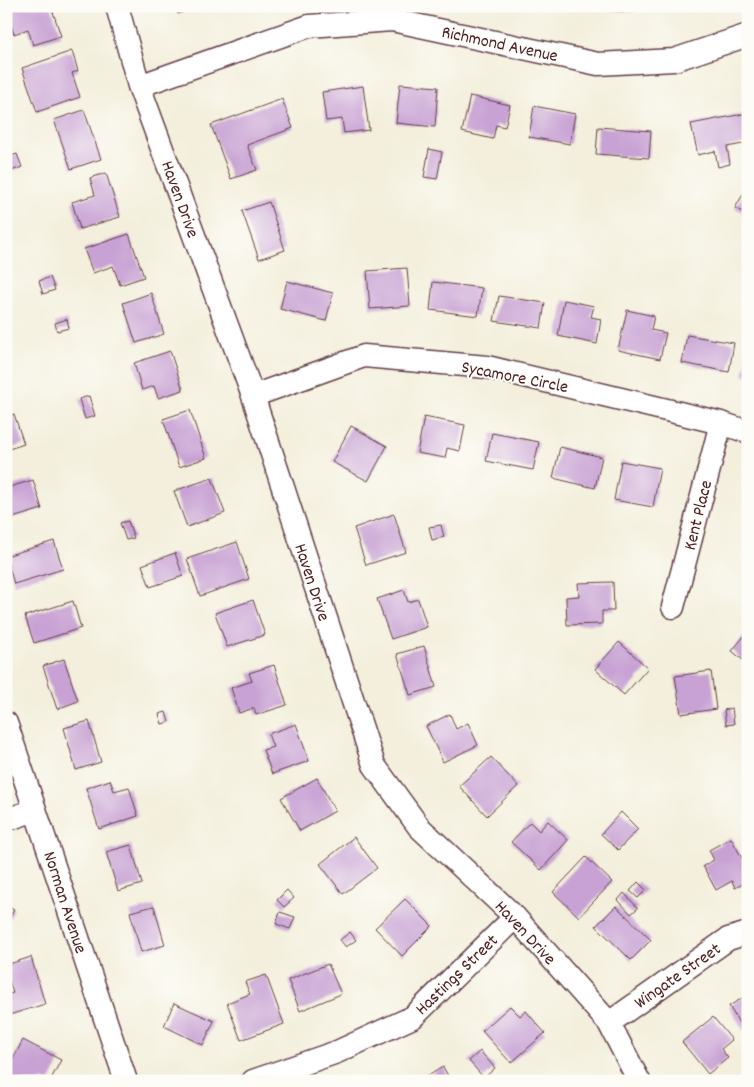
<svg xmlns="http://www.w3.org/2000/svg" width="754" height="1087" viewBox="0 0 754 1087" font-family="Dekko,sans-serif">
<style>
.building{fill:#c8a2d4}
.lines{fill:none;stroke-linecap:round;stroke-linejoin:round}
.street-casing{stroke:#633e46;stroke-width:25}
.street{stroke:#fff;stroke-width:22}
.labels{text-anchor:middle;stroke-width:4;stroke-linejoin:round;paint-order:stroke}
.street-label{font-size:18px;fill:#4a1f2b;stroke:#fdfcf7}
</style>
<rect width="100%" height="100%" fill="#fdfcf7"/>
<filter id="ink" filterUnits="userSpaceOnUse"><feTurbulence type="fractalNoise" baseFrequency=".02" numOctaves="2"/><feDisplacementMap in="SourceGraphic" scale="10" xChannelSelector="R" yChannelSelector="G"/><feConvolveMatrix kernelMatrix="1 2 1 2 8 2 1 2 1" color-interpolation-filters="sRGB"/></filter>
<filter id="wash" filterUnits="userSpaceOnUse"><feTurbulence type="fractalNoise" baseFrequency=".0096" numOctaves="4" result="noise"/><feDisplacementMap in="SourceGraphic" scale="20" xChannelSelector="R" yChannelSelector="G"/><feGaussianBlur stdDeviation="1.12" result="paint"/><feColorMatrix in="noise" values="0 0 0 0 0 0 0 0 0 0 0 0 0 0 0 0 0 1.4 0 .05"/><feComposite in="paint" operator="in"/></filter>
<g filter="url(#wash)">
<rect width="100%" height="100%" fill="#f3efdc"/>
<g id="blocks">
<!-- building -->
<path class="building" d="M6,6H51L61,36L33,45L28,29L14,34L6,12Z
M175,6H197L178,14Z
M586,6H635L634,12L586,9Z
M72,51L78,71L72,73L80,97L37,112L22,68Z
M400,84L438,87L435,127L396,123Z
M363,86L369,130L344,133L342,119L326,121L322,92Z
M470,96L510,105L505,127L496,125L493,139L462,132Z
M282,99L293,128L247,145L257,170L231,179L211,125Z
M534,106L575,114L570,144L529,137Z
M84,110L101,159L71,169L54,120Z
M748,113V143L727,147L730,164L718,167L715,151L698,155L691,124Z
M598,127L651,131L649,158L596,154Z
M429,149L442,152L437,179L424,177Z
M17,154L22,167L6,173V158Z
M106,173L120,217L80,229L72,202L95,195L90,178Z
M748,186V215L735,208Z
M269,202L285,250L259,259L242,211Z
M129,234L144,277L120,285L113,266L93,273L84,249Z
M407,268L410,306L370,309L367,271Z
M50,277L55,290L43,294L39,281Z
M287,281L333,293L326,321L280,309Z
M433,282L482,288L478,316L430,310Z
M151,293L164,334L136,343L123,303Z
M499,296L545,303L541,328L494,321Z
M564,300L594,306L591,317L601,319L597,344L558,336Z
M627,310L654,316L651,330L666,333L660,359L618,350Z
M67,319L69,328L57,331L55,323Z
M687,335L734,343L729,372L682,363Z
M170,351L183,390L158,398L154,386L142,390L134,363Z
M747,357H748V376L743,375Z
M89,396L95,416L85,419L79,399Z
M190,410L206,458L179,467L163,419Z
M14,414L24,444L6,450V417Z
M424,417L465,425L460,451L447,448L445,458L417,453Z
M351,426L387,446L368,481L332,462Z
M492,433L539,442L533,470L486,461Z
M560,447L602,457L595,488L553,478Z
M621,461L660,468L653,507L614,500Z
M212,478L225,513L187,527L174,491Z
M33,480L42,509L6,520V488Z
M394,514L406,552L366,565L354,528Z
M128,521L134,538L126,540L120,523Z
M441,525L444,537L432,540L429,527Z
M54,541L63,569L14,584L6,556Z
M237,542L249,579L200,596L187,559Z
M175,553L183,576L150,587L142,565Z
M613,582L614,611H602V624L567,625L566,597L579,596L578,583Z
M404,590L408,602L418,599L427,627L391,639L377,599Z
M253,600L265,635L227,647L215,613Z
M73,601L81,628L34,643L25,616Z
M748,631V664L732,651Z
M619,642L648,668L624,695L595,669Z
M424,646L436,687L410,695L397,654Z
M64,659L78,701L57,709L43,666Z
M274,665L287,705L256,715L254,708L239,713L231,688L252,681L249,673Z
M711,671L716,709L681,714L675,676Z
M732,708L734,724L726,725L724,710Z
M166,712L169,722L162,724L159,714Z
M450,714L456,729L468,723L478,745L443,762L426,726Z
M89,721L101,762L76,770L64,728Z
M296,724L309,761L272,774L263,750L273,747L268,734Z
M491,757L518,786L487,816L459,786Z
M317,778L335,811L300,831L281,798Z
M110,780L114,791L129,787L138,816L99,829L86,788Z
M621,812L638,829L618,850L601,834Z
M548,821L568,840L541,870L511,842L530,822L539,831Z
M354,837L377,868L343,894L320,864Z
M731,838L748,869V881L735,888L732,881L716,890L703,866L714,860L709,850Z
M131,845L142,884L118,891L106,852Z
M586,857L612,882L579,917L553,892Z
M638,882L646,890L638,898L630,891Z
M287,890L294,898L284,907L277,900Z
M624,893L638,908L631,914L618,900Z
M405,899L432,926L402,956L375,928Z
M6,906L14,910L6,924Z
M154,906L165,945L141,952L130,912Z
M616,906L651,940L631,960L596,926Z
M280,912L295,917L290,929L276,924Z
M350,932L356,940L346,947L340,940Z
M31,957L45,1004L9,1015L6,1006V995L13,993L6,971V965Z
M328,964L341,994L300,1011L288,980Z
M266,975L284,1024L241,1040L227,1003L250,994L245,982Z
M748,995V1031L745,1033L729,1006Z
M174,1003L214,1021L203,1045L164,1026Z
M510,1006L520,1016L526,1011L545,1033L511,1063L482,1031Z
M713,1017L732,1040L721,1049L728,1058L708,1074L682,1042Z
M23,1040L61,1060L50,1081H12L6,1078V1072Z
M480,1051L495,1068L484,1078L469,1061Z
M443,1067L451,1081H419Z"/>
</g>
</g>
<g filter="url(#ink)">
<use href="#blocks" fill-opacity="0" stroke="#633e46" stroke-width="1"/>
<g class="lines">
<defs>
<path id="street" d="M117,6L139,86L253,396L374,765L419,827L515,917L609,1023L639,1081
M139,86L309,26L392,20L598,64L674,60L748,35
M253,396L364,356L487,367L721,423L748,432
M673,607L721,423
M6,723L126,1081
M6,820L35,810
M609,1023L728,939L748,933
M253,1081L337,1052L413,1017L515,917"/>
</defs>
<!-- street casing -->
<use href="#street" class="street-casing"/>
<!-- street -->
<use href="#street" class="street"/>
</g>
</g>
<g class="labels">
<!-- street labels -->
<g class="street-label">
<text transform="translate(500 43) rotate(12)" y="6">Richmond Avenue</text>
<text transform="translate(181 199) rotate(70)" y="6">Haven Drive</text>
<text transform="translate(515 376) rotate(11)" y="6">Sycamore Circle</text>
<text transform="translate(697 515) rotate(-76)" y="6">Kent Place</text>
<text transform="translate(313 582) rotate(72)" y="6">Haven Drive</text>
<text transform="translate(66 902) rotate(72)" y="6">Norman Avenue</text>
<text transform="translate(526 932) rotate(47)" y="6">Haven Drive</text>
<text transform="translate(456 974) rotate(-44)" y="6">Hastings Street</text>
<text transform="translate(677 975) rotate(-35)" y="6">Wingate Street</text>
</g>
</g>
<!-- margin -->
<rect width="754" height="1087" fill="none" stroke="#fdfcf7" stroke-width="25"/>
</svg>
